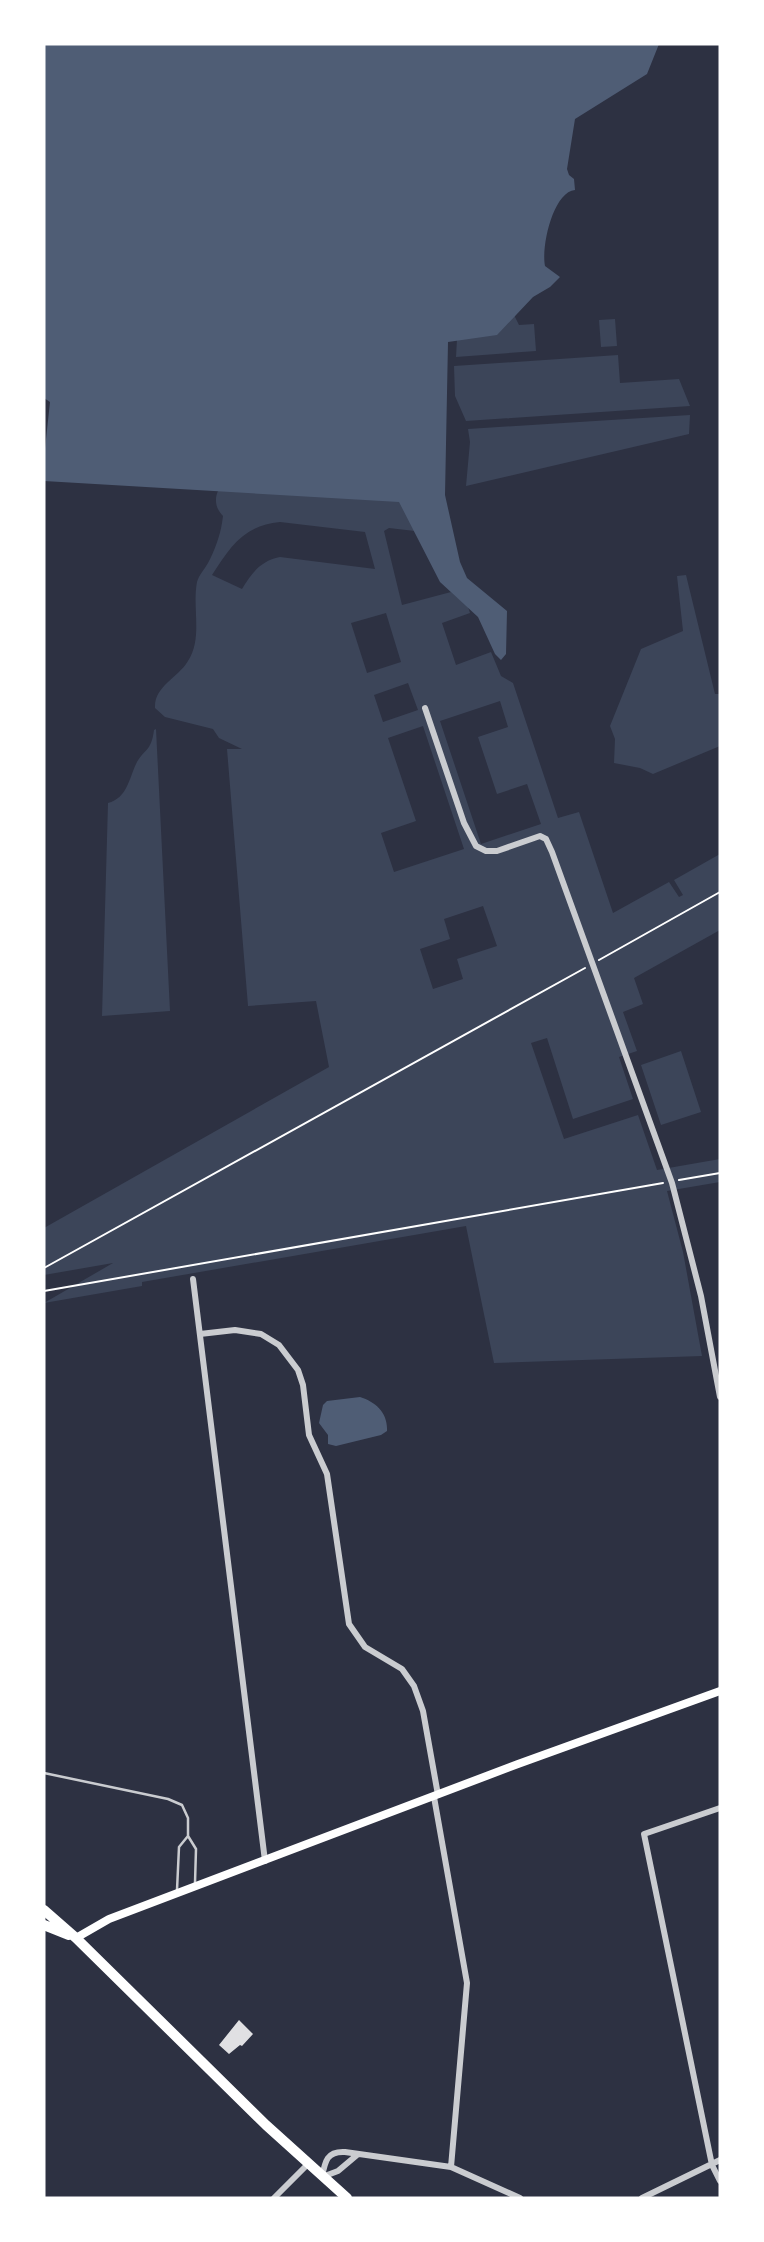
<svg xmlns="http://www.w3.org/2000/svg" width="764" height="2242" viewBox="0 0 764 2242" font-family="'Times New Roman',serif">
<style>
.green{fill:#3c4559;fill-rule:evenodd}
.water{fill:#4f5d75}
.building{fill:#e0e0e3}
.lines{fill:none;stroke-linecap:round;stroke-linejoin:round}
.path{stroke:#fff;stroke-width:2}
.service{stroke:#caccd0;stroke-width:2.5}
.minor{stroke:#caccd0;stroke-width:6}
.secondary{stroke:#fff;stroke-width:8}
.trunk{stroke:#fff;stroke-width:10}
</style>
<rect width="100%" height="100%" fill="#2d3142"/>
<!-- green -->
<path class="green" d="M509,305L519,325L534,324L536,351L456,357L457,339Z
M615,319L617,346L601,347L599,320Z
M618,355L620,383L679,379L690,406L466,421L455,396L454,366Z
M690,415L689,434L466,486L470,442L468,429Z
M219,489L395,496L432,533L389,528L384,531L402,605L451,592L468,607L470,613L442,623L456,665L491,652L501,676L513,683L558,818L579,812L613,913L669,882L679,897L683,895L674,880L720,854V930L634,978L643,1004L623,1012L637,1051L619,1057L633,1099L573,1119L547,1038L531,1043L564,1139L638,1115L657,1170L720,1159V1182L667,1191L683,1252L702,1356L494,1363L466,1226L142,1282V1286L44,1303L113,1263L44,1275V1228L329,1067L316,1001L248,1006L227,749H242L219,738L213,729L165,717L155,708C154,686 178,678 188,661C203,638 192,608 197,582C199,575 204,570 208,563C214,552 220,536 222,523L223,516C215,508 214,498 219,489ZM280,522L365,532L375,569L280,557C260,561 252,573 242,589L212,575C230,547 244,525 280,522ZM386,613L401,662L367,673L351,623ZM408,683L418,710L383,722L374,695ZM500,701L508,727L478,737L497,794L527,784L541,824L481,844L440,721ZM423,726L464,849L394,872L381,833L416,821L388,738ZM483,906L497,946L457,959L463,979L433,989L420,949L450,939L444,919Z
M686,575L715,694H720V746L653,774L640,768L614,763L615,739L610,726L641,649L683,631L677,576Z
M156,729L170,1011L102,1016L108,803C127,798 129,779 136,764C144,748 151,753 154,730Z
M681,1051L701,1112L661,1125L641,1065Z"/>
<!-- water -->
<path class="water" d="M44,44H659L647,74L575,119L567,169L569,175L574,179L575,190C553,192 541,247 545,266L560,277L550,287L533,297L497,335L448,342L445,495L460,562L467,578L507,611L506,654L501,660L495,654L478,617L440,582L399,502L44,481V458L50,402L44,398Z
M360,1397C376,1402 388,1413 387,1431L381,1435L336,1446L328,1444V1435L319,1423L323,1405L327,1401Z"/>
<!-- building -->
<path class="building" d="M239,2020L253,2034L242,2046L240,2045L229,2054L219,2045Z"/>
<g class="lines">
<!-- path -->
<path class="path" d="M599,960L720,892
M679,1180L720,1173
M44,1268L585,968
M44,1291L663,1183"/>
<!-- service -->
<path class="service" d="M44,1773L168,1799L182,1805L188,1818V1836L196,1849L195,1883
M177,1890L179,1847L188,1836"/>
<!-- minor -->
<path class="minor" d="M425,708L464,823L476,846L486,851H497L540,836L546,839L552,852L672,1183L701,1296L720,1397
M193,1279L265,1861
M200,1334L235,1330L261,1334L279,1345L298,1370L303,1385L309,1435L327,1474L349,1624L365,1647L402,1669L414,1686L423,1711L438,1795
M434,1797L467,1983L451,2167
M720,1808L644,1834L712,2165L720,2181
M357,2155L338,2171L322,2177C325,2161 327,2151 345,2152L451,2167L520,2198
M274,2198L308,2164
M642,2198L720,2160"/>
<!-- secondary -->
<path class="secondary" d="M76,1938L109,1919L518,1764L720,1691"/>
<!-- trunk -->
<path class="trunk" d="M44,1910L76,1938L266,2125L347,2198
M44,1925L69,1935"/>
</g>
<!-- border -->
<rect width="764" height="2242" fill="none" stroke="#ffffff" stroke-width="91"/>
</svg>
